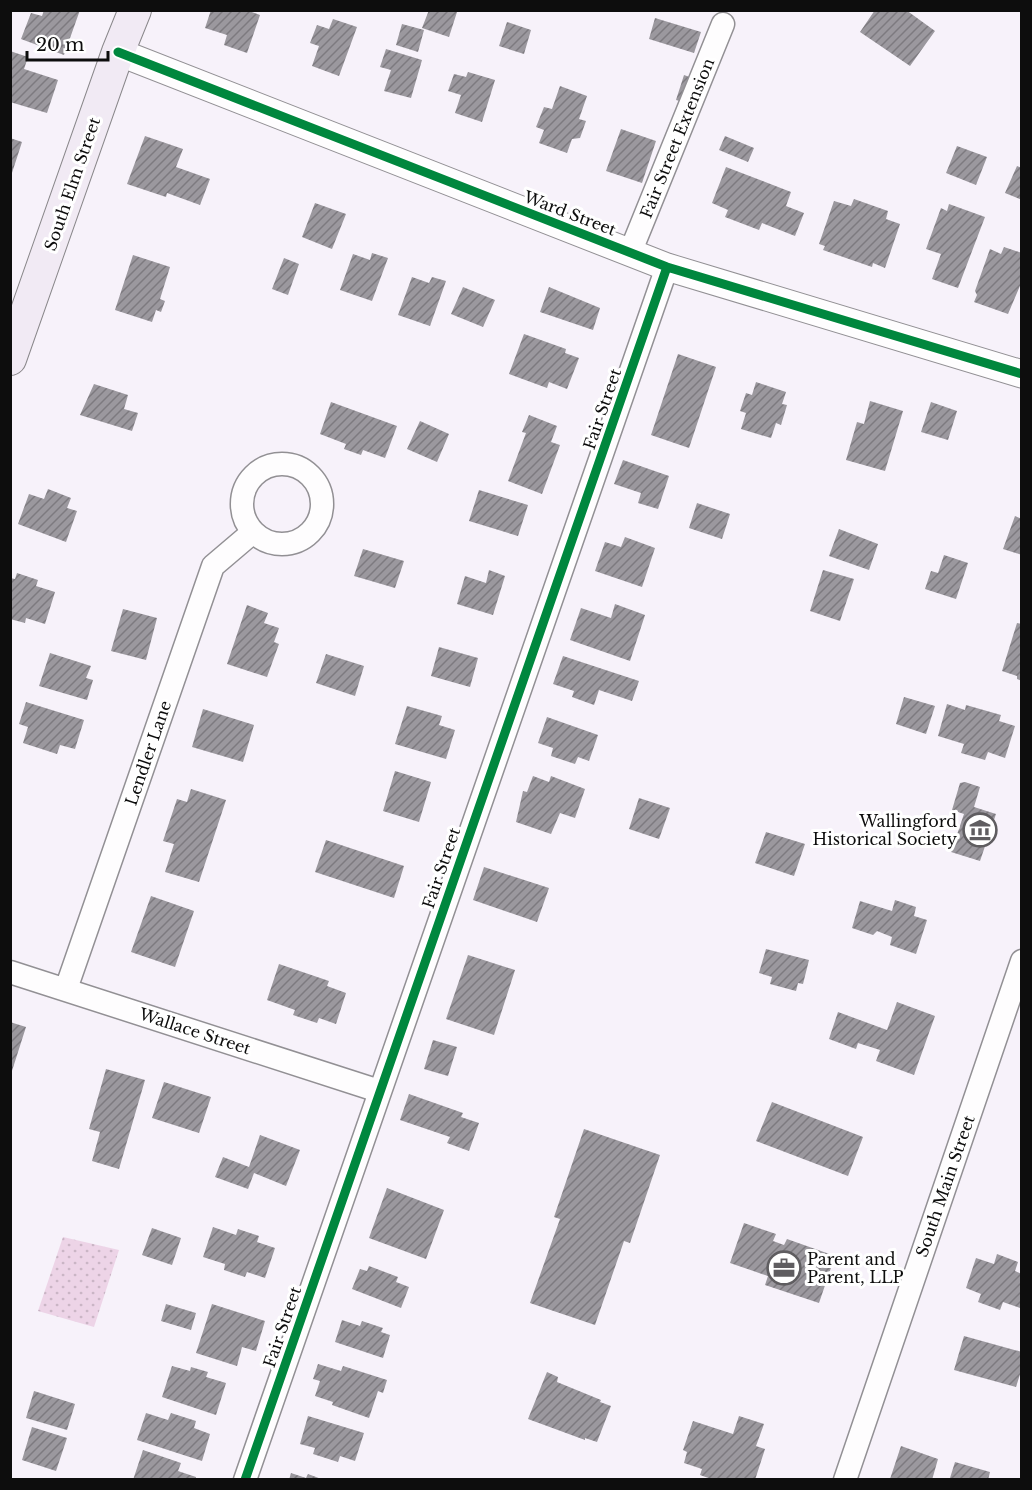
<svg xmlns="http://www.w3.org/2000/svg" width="1032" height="1490" viewBox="0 0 1032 1490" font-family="'Libre Baskerville',serif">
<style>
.grass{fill:url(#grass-dots)}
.building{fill:url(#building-hatch)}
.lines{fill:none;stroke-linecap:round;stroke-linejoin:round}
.minor-casing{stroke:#929094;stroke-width:25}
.tertiary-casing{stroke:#929094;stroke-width:29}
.secondary-casing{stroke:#89878a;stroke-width:34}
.minor{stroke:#fefdfe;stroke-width:22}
.tertiary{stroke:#fefdfe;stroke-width:27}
.secondary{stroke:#f1eaf4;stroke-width:32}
.cycleway-casing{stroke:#fff;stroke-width:13}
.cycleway{stroke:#00873e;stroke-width:9}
.labels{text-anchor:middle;stroke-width:6;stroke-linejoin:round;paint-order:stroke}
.street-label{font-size:16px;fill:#0d0d0d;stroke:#fff}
.poi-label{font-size:16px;fill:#0d0d0d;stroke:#fff;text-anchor:end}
</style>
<defs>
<pattern id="grass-dots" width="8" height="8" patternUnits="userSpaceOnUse" patternTransform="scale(1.5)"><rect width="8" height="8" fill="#edd4e7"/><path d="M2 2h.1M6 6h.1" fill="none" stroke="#cab5c5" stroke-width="1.8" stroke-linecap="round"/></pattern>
<pattern id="building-hatch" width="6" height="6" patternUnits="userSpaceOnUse" patternTransform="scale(1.5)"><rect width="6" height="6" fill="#9b989e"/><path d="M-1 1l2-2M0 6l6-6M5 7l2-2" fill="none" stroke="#7d7a7f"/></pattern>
</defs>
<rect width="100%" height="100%" fill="#f7f2fa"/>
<!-- grass -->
<path class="grass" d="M63,1237L119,1250L94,1327L38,1311Z"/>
<!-- building -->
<path class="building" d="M44,10H80L64,55L21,39L31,13L42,16Z
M211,10H246L260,15L247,53L224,45L227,35L205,28Z
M429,10L457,12L449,37L422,28Z
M875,10H906L935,31L910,66L860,32Z
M655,18L701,32L694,53L649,39Z
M333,19L357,27L339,76L312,66L319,46L310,43L317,25L329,29Z
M507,22L531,30L524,54L499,46Z
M402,24L424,30L418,52L396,45Z
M386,49L422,60L411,98L384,91L391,70L380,67Z
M10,51L28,57L24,69L58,80L47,113L10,102Z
M468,72L495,80L482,122L455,113L461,95L448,91L454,74L466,77Z
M684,75L698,80L690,104L676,100Z
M560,86L587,96L579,119L586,121L580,138L572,139L567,153L539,143L544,130L536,127L544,107L552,109Z
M621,129L656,141L642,183L606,171Z
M145,136L183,149L176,167L210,179L200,205L167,193L166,197L127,184Z
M725,136L754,148L748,162L719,150Z
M10,138L22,142L11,176L10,175Z
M957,146L987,157L976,185L946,173Z
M1017,166L1022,168V200L1005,193Z
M726,167L791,192L786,206L804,213L795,236L762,223L759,230L725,217L728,210L712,203Z
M854,199L888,211L886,219L900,224L885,268L873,263L872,267L823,250L825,246L819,244L834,201L851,206Z
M315,203L346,214L332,249L302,237Z
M949,204L985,217L958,288L932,279L941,254L926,249L941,208L947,211Z
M1004,247L1022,253V281L1008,314L974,302L977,295L975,291L990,249L1001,254Z
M372,253L388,258L372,301L340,290L353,254L370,260Z
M133,255L170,267L160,299L165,301L161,312L156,310L152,322L115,310Z
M284,258L299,264L288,295L272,289Z
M412,277L429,283L432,277L446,281L430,326L398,315Z
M463,287L495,300L483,327L451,314Z
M549,287L600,308L593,330L540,312Z
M524,334L566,349L565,353L579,358L567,389L549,382L547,388L509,374Z
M678,354L716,367L689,448L651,435Z
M756,382L786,392L782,404L787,405L781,425L776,423L771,438L741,429L746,413L740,411L746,393L752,395Z
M94,384L128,395L124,409L138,413L132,431L80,415Z
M870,401L903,411L885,471L846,460L857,422L864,424Z
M331,402L397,426L385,458L363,450L361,455L344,449L346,444L320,434Z
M931,402L957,411L948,440L921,432Z
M529,415L557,426L551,442L560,445L542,494L508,481L526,433L522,432Z
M420,421L449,434L437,462L407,449Z
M623,460L669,476L658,509L638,503L641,493L614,484Z
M48,489L71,498L67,508L77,511L66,542L18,524L29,494L44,499Z
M479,490L528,505L518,536L469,521Z
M697,503L730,514L722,539L689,528Z
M1015,516L1022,519V555L1003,549Z
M839,529L878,544L869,570L829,556Z
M625,537L655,548L642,587L595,571L605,542L621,547Z
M363,549L404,561L395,588L354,576Z
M944,555L968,563L956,599L925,589L931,571L938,573Z
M489,570L505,576L493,615L457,604L465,576L486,583Z
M823,570L854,579L840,621L810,611Z
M17,573L38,580L36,586L55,592L45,624L26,618L25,623L10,619V578L15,579Z
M615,604L645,615L630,661L570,640L581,608L611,618Z
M247,605L268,613L264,623L279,628L274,642L279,644L267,677L227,664Z
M123,609L157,618L146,660L111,651Z
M1017,623L1022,624V681L1017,679V676L1002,671Z
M439,647L478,658L470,687L431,676Z
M50,653L91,666L86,678L93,680L87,700L39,686Z
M326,654L364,666L355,696L316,683Z
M563,656L639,681L632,701L599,690L594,705L572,697L574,691L553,684Z
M904,697L935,706L926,734L896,724Z
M26,702L84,720L75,749L60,745L57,754L23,743L28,727L19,724Z
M947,704L965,710L966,705L1001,715L999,721L1015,726L1005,758L988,752L985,760L961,753L964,744L938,736Z
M407,706L442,716L439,725L455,730L446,759L395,744Z
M203,709L254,725L243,762L192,747Z
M547,717L598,735L589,761L578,757L575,764L551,756L553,748L538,743Z
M395,771L431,782L419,822L383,811Z
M533,776L549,782L551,776L585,789L575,818L560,813L551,834L516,822L523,791L527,792Z
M965,782L980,787L974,807L996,814L980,861L951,852L964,814L952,810L960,783Z
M191,789L226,800L199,882L165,872L174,844L163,841L177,799L187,802Z
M639,798L670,808L659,839L629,829Z
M766,832L805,844L794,876L755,863Z
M326,840L404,866L394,898L315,872Z
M484,867L549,888L537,922L473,900Z
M151,896L194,911L175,967L131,952Z
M895,900L916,907L914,916L927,920L916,954L890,945L892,937L877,931L873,935L852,928L860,901L892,911Z
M766,949L809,960L803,984L798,983L796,991L770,984L772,977L759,973Z
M468,955L515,970L494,1035L446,1019Z
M279,964L329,981L327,986L346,993L336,1024L319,1018L317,1023L293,1015L295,1010L267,1000Z
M897,1002L935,1016L914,1075L876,1061L880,1050L858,1043L856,1049L829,1039L838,1012L887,1030Z
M10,1022L26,1027L11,1074H10Z
M433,1040L457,1047L448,1076L424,1069Z
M106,1069L145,1080L119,1169L92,1161L100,1132L89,1129Z
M164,1082L211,1097L199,1133L152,1118Z
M409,1094L463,1113L461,1117L479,1123L469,1151L447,1143L450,1137L400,1120Z
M772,1102L863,1137L848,1176L756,1141Z
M584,1129L660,1155L630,1243L624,1241L595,1325L530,1303L560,1219L554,1217Z
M260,1135L300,1150L286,1186L254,1173L248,1189L215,1177L223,1157L249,1167Z
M387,1188L444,1210L426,1259L369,1238Z
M744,1223L776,1234L773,1241L784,1245L787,1239L835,1256L819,1303L765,1285L768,1276L730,1263Z
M213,1227L236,1235L238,1229L259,1236L257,1242L275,1248L265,1278L247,1272L245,1277L224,1270L225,1264L203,1257Z
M152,1228L181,1238L172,1265L142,1255Z
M997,1254L1018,1262L1015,1271L1022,1274L1020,1308L1003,1302L1000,1310L978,1302L981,1294L966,1288L976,1258L994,1264Z
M369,1266L398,1277L396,1282L409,1287L401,1308L352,1289L360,1269L367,1271Z
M166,1304L196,1313L191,1330L161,1321Z
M212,1304L265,1321L256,1351L242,1347L237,1366L196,1353Z
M342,1320L360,1326L362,1321L383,1328L381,1332L390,1335L383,1358L335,1342Z
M964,1336L1022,1352V1368L1016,1387L954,1370Z
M318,1364L341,1371L343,1366L387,1380L383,1393L378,1391L369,1418L332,1405L333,1402L315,1396L320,1381L313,1379Z
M172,1366L190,1371L191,1367L208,1372L206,1377L226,1383L216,1415L162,1397Z
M547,1372L558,1377L557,1382L601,1400L600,1402L611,1406L597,1442L585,1438V1440L528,1419Z
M34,1391L75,1404L67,1430L26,1418Z
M146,1413L168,1420L171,1413L196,1421L194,1428L210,1434L202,1461L137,1440Z
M308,1416L364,1433L355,1461L340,1456L338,1462L313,1454L315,1448L300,1444Z
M739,1416L764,1424L756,1446L765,1449L755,1480H714L700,1475L702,1469L684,1463L687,1452L683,1450L693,1421L733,1434Z
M32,1427L67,1438L56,1471L22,1460Z
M901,1446L938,1459L932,1480L890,1479Z
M143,1450L181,1463L178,1471L196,1477L195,1480H133Z
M955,1462L990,1472L988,1480L950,1478Z
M291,1473L306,1478L308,1474L324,1480H289Z"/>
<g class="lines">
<defs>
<path id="minor" d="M630,253L723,24
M242 504a40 40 0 1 1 80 0a40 40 0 1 1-80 0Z
M10,972L379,1091
M66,989L213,566L253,532
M245,1480L667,267
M845,1480L1022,961"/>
<path id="tertiary" d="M118,52L667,267L1022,374"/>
<path id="secondary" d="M10,359L118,52L135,10"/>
</defs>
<!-- minor casing -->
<use href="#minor" class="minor-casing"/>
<!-- tertiary casing -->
<use href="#tertiary" class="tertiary-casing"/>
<!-- secondary casing -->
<use href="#secondary" class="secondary-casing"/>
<!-- minor -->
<use href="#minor" class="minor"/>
<!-- tertiary -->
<use href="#tertiary" class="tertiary"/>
<!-- secondary -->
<use href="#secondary" class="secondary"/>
<defs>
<path id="cycleway" d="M118,52L667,267L1022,374
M245,1480L667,267"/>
</defs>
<!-- cycleway casing -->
<use href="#cycleway" class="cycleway-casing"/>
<!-- cycleway -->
<use href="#cycleway" class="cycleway"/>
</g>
<!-- icons -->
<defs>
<symbol id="museum-ring" viewBox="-11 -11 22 22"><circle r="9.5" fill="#fff" stroke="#5f5d60" stroke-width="1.5"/><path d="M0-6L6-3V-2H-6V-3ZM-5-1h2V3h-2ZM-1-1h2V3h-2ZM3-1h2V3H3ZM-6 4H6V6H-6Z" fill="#5f5d60"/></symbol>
<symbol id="office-ring" viewBox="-11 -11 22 22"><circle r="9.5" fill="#fff" stroke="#5f5d60" stroke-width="1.5"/><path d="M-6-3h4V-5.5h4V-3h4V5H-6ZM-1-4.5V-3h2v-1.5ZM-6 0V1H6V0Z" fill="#5f5d60"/></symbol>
</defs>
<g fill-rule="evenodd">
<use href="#museum-ring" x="961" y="811" width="38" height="38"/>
<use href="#office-ring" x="765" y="1249" width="38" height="38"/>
</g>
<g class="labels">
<!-- street labels -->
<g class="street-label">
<text transform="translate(677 138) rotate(-68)" y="6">Fair Street Extension</text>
<text transform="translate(72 184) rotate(-71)" y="6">South Elm Street</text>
<text transform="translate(570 213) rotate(21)" y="6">Ward Street</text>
<text transform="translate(602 409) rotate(-71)" y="6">Fair Street</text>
<text transform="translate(148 753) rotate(-71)" y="6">Lendler Lane</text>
<text transform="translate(441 868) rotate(-71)" y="6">Fair Street</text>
<text transform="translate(195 1031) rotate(18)" y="6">Wallace Street</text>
<text transform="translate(945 1186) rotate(-71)" y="6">South Main Street</text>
<text transform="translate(282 1327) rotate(-71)" y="6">Fair Street</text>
</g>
<!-- poi labels -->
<g class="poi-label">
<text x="957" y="827">Wallingford<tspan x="957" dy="18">Historical Society</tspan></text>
<text x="807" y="1265" text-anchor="start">Parent and<tspan x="807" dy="18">Parent, LLP</tspan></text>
</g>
</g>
<!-- border -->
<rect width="1032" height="1490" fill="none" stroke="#0d0d0d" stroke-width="24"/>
<!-- scale -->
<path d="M27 51v9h81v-9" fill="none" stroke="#0d0d0d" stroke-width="3"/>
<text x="36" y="51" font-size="18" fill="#0d0d0d" stroke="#ffffff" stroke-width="4.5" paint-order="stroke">20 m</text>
</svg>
